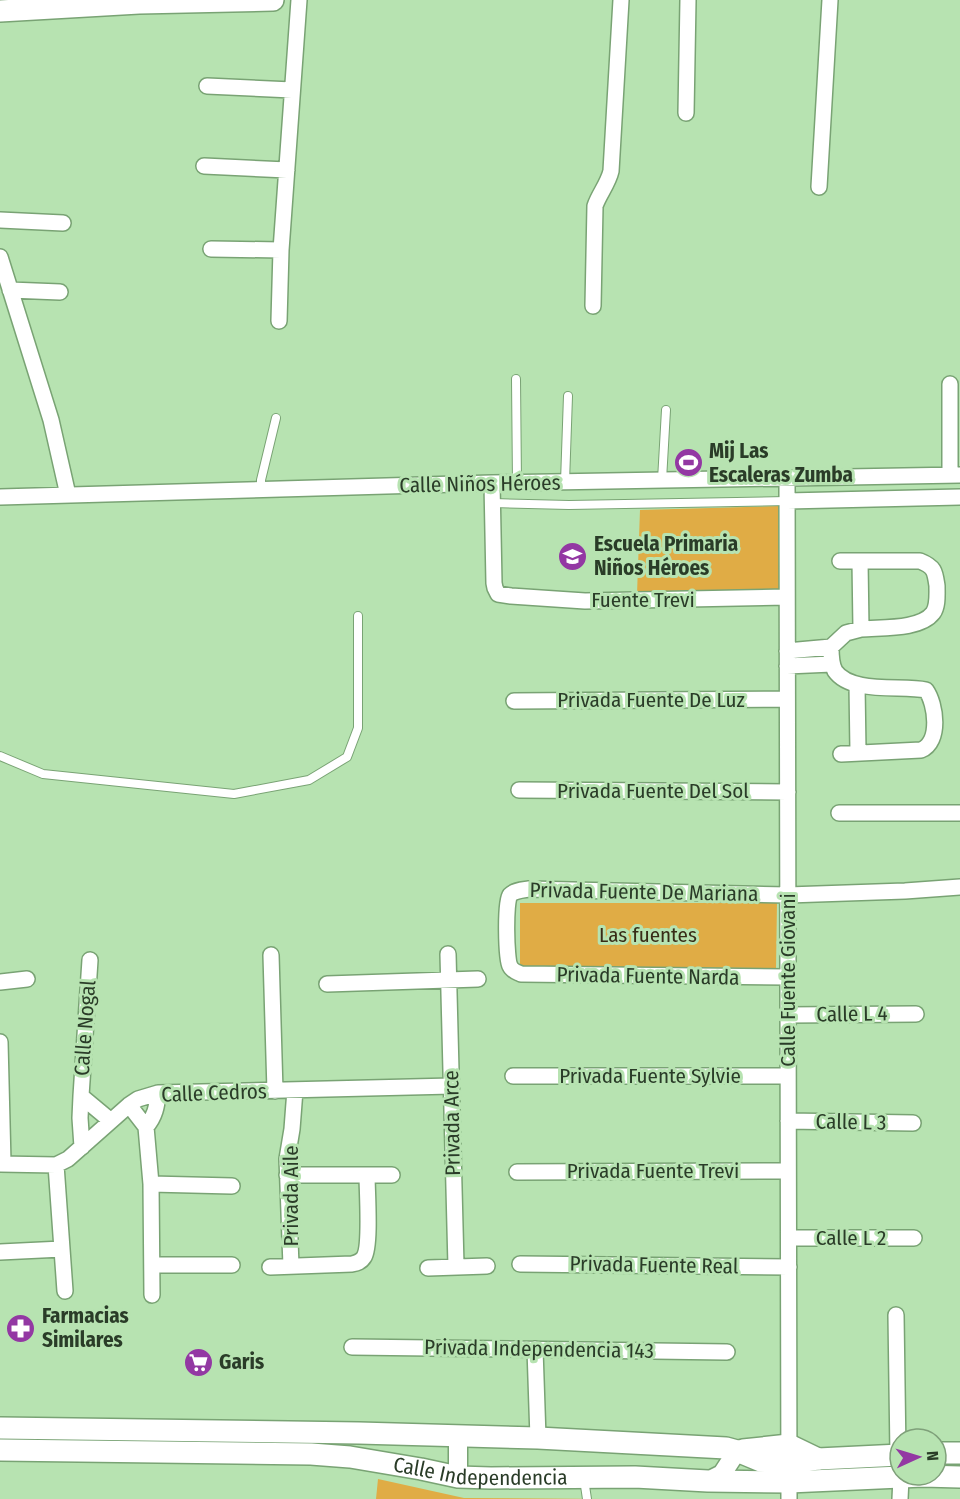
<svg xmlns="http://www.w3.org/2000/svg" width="960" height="1499" viewBox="0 0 960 1499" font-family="'Fira Sans Condensed',sans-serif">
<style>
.green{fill:#e0ac45}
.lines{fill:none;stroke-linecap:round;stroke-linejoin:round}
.service-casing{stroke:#79a374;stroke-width:10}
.minor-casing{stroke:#79a374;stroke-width:18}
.tertiary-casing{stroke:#79a374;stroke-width:21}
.secondary-casing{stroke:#79a374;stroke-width:24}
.service{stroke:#fff;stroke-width:8}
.minor{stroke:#fff;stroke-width:15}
.tertiary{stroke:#fff;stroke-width:18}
.secondary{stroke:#fff;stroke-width:21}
.labels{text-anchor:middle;stroke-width:6;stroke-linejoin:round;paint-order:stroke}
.poi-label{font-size:21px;font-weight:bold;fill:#2a3c28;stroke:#b7e3b1;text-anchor:start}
.street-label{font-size:21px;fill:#2a3c28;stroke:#b7e3b1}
.park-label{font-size:21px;fill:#382c16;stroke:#b7e3b1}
</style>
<rect width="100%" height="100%" fill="#b7e3b1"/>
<!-- green -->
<path class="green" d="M778,506L779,592L637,594L640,510Z
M520,903H777L776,968L520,967Z
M378,1479L464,1498L603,1499H376Z"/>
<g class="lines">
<defs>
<path id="service" d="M516,379L517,483
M662,480L666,410
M565,482L568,396
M261,490V480L276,418
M493,503L569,505L787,501
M0,756L43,774L234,794L309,780L347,757L358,728V616
M584,1479L587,1499"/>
<path id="minor" d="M207,86L292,90
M686,113L688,0
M204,166L287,170
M819,187L830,0
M0,220L63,223
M211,249L281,250
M0,257L51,420L68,495
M10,290L60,292
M593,306L595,206C599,194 608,184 611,171L621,0
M279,321L281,250L299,0
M950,384V475
M787,478L789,1499
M492,483L494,583L495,588L498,594L511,596L585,601L787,597
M0,497L492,483L960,475
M787,501L960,497
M840,561H920C935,567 935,572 937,586C937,595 938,606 933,613C920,630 881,627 861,629
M831,647C831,655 831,664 835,671C851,694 901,685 926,690C936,704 941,742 921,750L841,754
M787,651L831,647L846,633L861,629L860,561
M787,666L832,664
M857,685L858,752
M514,701L787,699
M519,790L788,792
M839,813H960
M448,954L456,1266
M271,955L275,1091
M788,977L521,974C517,972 512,971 510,966C506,959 505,901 510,895C515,890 523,890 529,889L788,895L905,891L960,887
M0,982L27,979
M327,984L478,979
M788,1015L916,1014
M0,1042L3,1163
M513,1076H788
M81,1096L111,1121
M129,1105L146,1127L151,1184L152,1295
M788,1121L913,1123
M146,1127C155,1117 157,1106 158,1093
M82,1147L80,1118L81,1096L90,960
M0,1164L56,1165L68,1159L129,1105L138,1099L158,1093L452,1086
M56,1165L65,1291
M517,1172L788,1171
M287,1175H392
M151,1184L232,1186
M789,1238H914
M0,1252L62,1249
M520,1264L789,1267
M152,1265H232
M291,1266L287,1159L292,1129L295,1090
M270,1267L352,1264C357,1263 361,1262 364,1257C371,1246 367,1191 367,1175
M428,1268L487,1266
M896,1315L898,1455
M352,1347L727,1352
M535,1349L538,1438
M900,1499L901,1478"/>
<path id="tertiary" d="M458,1477V1437
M708,1481L722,1474L737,1451"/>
<g id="secondary">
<path d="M0,11L139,3L273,0"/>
<path d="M0,1428L359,1433L538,1438L726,1448L737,1451L761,1461L789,1464L818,1459L900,1455"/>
<path id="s1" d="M0,1450L311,1454L350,1457L421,1469L458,1477L491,1478L635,1477L708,1481L789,1482L923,1476L960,1477"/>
<path d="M743,1450L789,1445L818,1459"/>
<path d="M936,1453H960"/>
</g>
</defs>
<!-- service casing -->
<use href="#service" class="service-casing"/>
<!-- minor casing -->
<use href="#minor" class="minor-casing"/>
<!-- tertiary casing -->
<use href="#tertiary" class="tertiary-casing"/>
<!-- secondary casing -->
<use href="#secondary" class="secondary-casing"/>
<!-- service -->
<use href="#service" class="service"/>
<!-- minor -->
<use href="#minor" class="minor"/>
<!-- tertiary -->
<use href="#tertiary" class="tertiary"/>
<!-- secondary -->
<use href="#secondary" class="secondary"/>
</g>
<!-- icons -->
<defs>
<symbol id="stadium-disc" viewBox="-11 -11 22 22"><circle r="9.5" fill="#9338a3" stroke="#b7e3b1"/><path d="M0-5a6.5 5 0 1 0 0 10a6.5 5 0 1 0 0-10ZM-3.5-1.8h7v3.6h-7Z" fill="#fff"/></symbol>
<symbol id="school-disc" viewBox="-11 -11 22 22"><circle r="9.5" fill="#9338a3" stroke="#b7e3b1"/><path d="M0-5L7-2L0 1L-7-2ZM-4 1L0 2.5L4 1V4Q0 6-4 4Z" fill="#fff"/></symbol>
<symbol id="pharmacy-disc" viewBox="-11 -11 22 22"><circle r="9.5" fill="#9338a3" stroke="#b7e3b1"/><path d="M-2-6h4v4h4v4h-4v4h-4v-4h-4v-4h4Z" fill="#fff"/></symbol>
<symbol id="supermarket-disc" viewBox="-11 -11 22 22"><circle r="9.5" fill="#9338a3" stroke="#b7e3b1"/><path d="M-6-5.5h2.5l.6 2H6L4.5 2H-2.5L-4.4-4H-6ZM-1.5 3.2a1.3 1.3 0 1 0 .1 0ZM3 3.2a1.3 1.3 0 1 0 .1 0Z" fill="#fff"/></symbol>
</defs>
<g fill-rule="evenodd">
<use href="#stadium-disc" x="672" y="446" width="33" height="33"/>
<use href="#school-disc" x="556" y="540" width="33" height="33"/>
<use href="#pharmacy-disc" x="4" y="1312" width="33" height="33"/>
<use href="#supermarket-disc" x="182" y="1346" width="33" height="33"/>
</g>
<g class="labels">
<!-- poi labels -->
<g class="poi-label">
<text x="709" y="458">Mij Las<tspan x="709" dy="24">Escaleras Zumba</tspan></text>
<text x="594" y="551">Escuela Primaria<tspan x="594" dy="24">Niños Héroes</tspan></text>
<text x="42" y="1323">Farmacias<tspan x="42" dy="24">Similares</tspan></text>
<text x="219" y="1369">Garis</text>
</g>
<!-- street labels -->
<g class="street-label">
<text transform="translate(480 484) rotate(-1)" y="7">Calle Niños Héroes</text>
<text x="643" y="607">Fuente Trevi</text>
<text x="651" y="707">Privada Fuente De Luz</text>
<text x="653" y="798">Privada Fuente Del Sol</text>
<text transform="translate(644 892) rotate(1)" y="7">Privada Fuente De Mariana</text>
<text transform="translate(648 976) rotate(1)" y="7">Privada Fuente Narda</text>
<text transform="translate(788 980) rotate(-90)" y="7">Calle Fuente Giovani</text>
<text transform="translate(852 1014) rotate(-1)" y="7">Calle L 4</text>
<text transform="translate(85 1028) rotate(-86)" y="7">Calle Nogal</text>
<text x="650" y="1083">Privada Fuente Sylvie</text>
<text transform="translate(214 1093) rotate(-2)" y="7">Calle Cedros</text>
<text transform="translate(851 1122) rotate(1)" y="7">Calle L 3</text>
<text transform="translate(452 1123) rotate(-91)" y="7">Privada Arce</text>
<text x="653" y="1178">Privada Fuente Trevi</text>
<text transform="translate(291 1196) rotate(-90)" y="7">Privada Aile</text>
<text x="851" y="1245">Calle L 2</text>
<text transform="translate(654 1265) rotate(1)" y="7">Privada Fuente Real</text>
<text transform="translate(539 1349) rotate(1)" y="7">Privada Independencia 143</text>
<text dy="7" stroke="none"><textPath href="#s1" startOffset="482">Calle Independencia</textPath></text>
</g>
<!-- park labels -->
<g class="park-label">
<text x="648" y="942">Las fuentes</text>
</g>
</g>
<!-- north arrow -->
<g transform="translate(918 1457) rotate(86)"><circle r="28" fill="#b7e3b1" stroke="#7fa07a" stroke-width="1.5"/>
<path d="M0-4.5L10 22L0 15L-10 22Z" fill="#9338a3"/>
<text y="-9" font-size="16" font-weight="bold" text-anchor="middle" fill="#2a3c28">N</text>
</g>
</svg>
